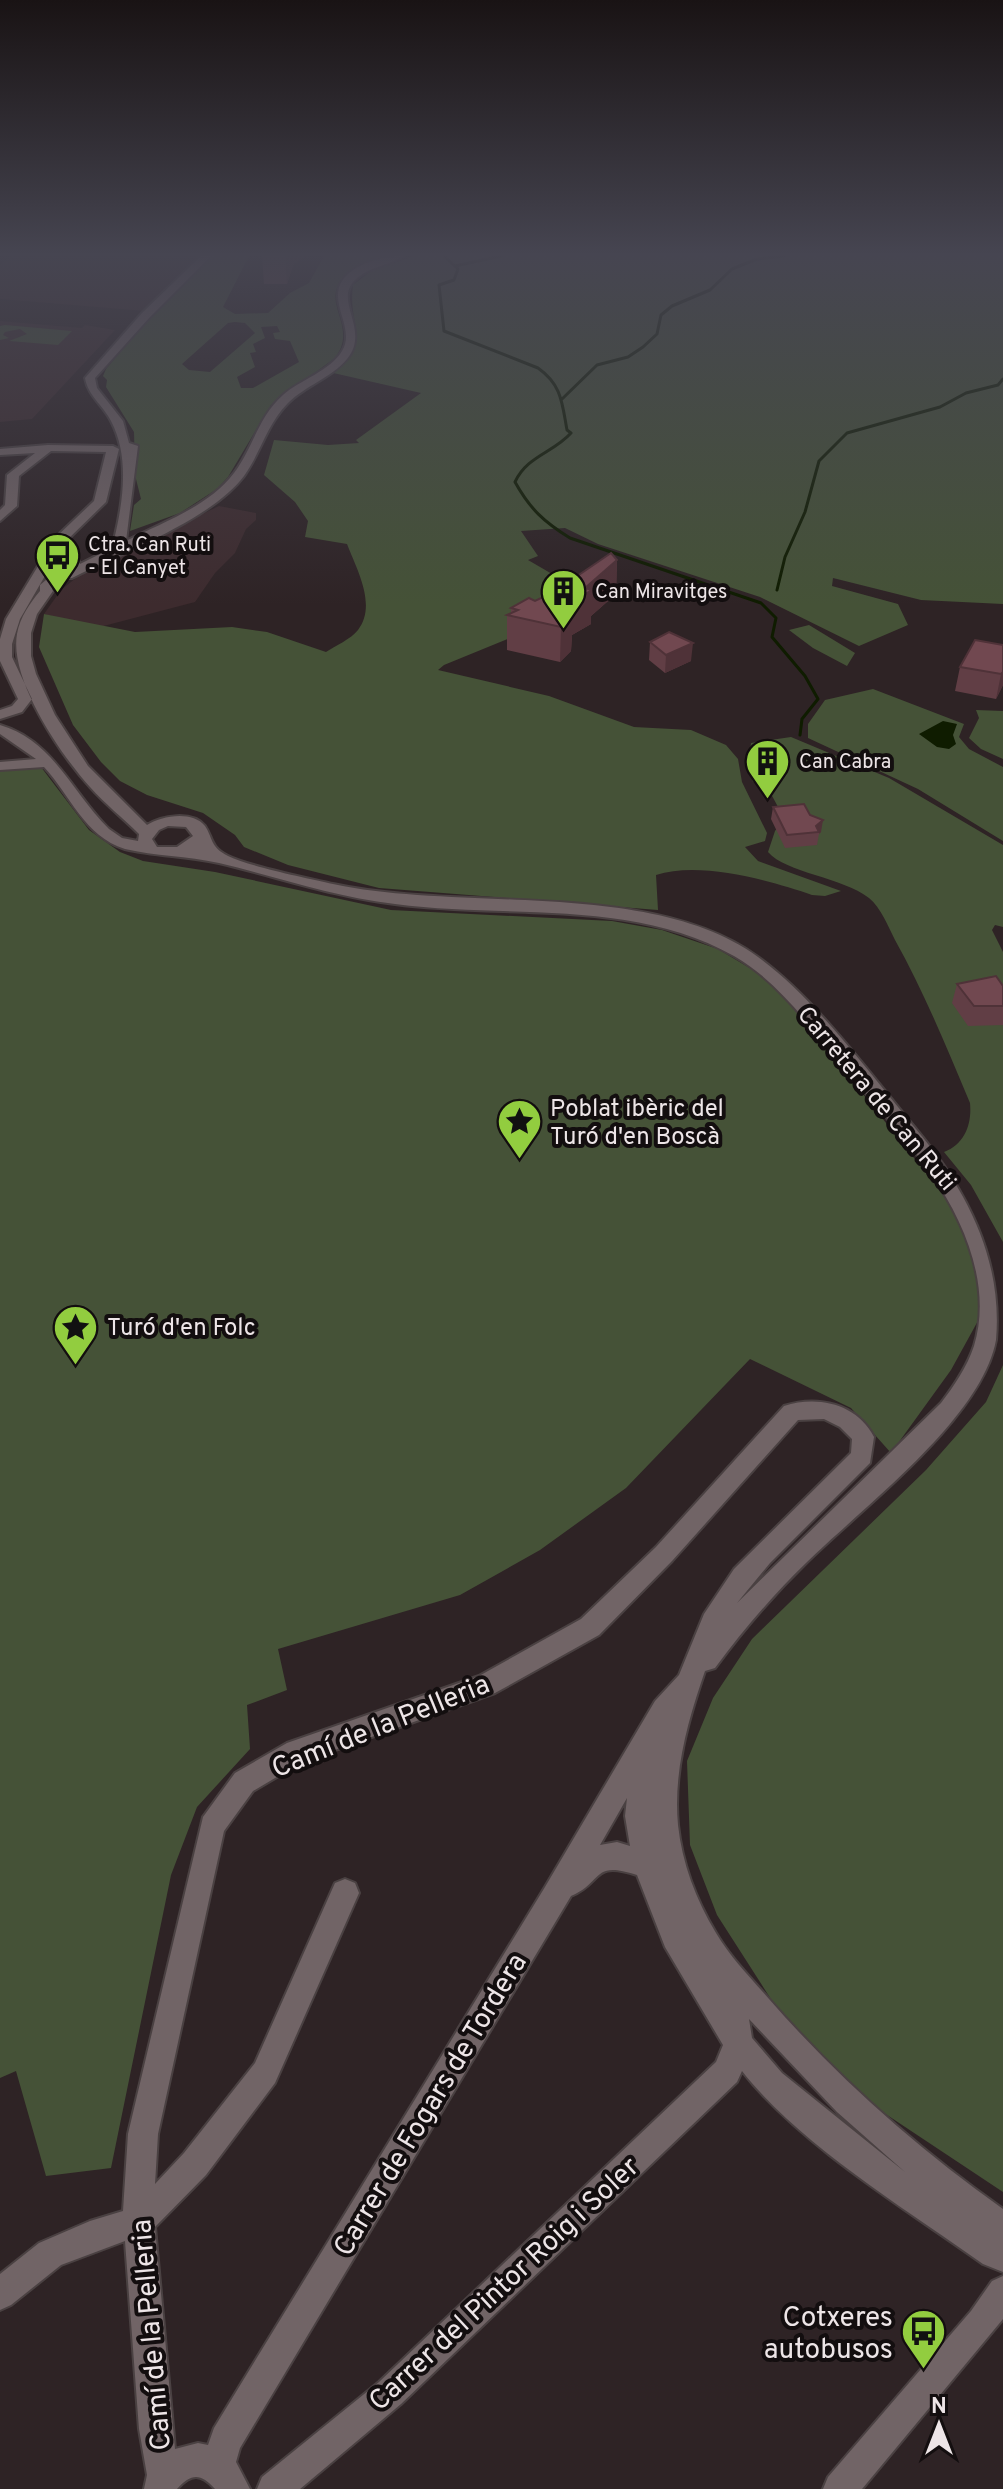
<svg xmlns="http://www.w3.org/2000/svg" width="1003" height="2489" viewBox="0 0 1003 2489" font-family="Overpass,sans-serif">
<style>
.built{fill:#3d2b2e}
.green{fill:#455237;fill-rule:evenodd}
.water{fill:#0f1c00}
.lines{fill:none;stroke-linecap:round;stroke-linejoin:round}
.stream{stroke:#0f1c00;stroke-width:3}
.minor-casing{stroke:#4a4142;stroke-width:4}
.minor{fill:#716466;fill-rule:evenodd}
.wall{fill:#613e45}
.shaded-wall{fill:#4f3238}
.building{fill:#714850;stroke:#4f3238;stroke-width:2}
.labels{text-anchor:middle;stroke-width:8;stroke-linejoin:round;paint-order:stroke}
.far-poi-label{font-size:20px;fill:#ede5e7;stroke:#130e0f;text-anchor:start}
.street-label{font-size:24px;fill:#ede5e7;stroke:#130e0f}
.poi-label{font-size:24px;fill:#ede5e7;stroke:#130e0f;text-anchor:start}
.near-street-label{font-size:28px;fill:#ede5e7;stroke:#130e0f}
.near-poi-label{font-size:28px;fill:#ede5e7;stroke:#130e0f;text-anchor:end}
</style>
<rect width="100%" height="100%" fill="#2e2325"/>
<!-- built -->
<path class="built" d="M10,256H201L145,311L0,299V265Z
M0,321L82,328L85,325L115,330L32,419L0,422Z
M219,506L256,513V520L246,529L235,553L215,573L195,602L96,628L44,614L61,590L86,570Z"/>
<!-- green -->
<path class="green" d="M211,256H249L223,307L235,314L268,313L290,293L309,283L324,256H389C288,289 367,316 335,358L271,405L228,477L217,489L180,513L130,531L134,505L141,499L135,475L134,432L106,387L107,380L103,376L106,369L143,325ZM235,322L245,323L255,333L210,372L189,370L182,364L228,323ZM277,326L280,332L273,333L275,339L290,341L299,362L253,388H241L237,377L255,367L250,353L256,352L253,344L265,338L261,327Z
M414,256H1003V604L921,600L833,578L832,586L898,604L908,625L859,646L760,597L598,544L565,528L521,531L538,556L528,560L559,578L570,574L592,588L527,631L444,665L438,670L549,696L634,727L691,730L726,745L738,759L742,782L767,833L765,841L745,847L758,861L841,891L825,896L812,895C768,880 700,861 656,875L658,910L379,888L288,865L244,847L235,835L203,813L147,795L120,781L101,762L73,725L39,647L44,614L135,632L232,627L267,632L326,652C335,646 351,639 358,630C377,605 357,570 347,544L305,537L308,521L295,502L264,475L274,440L328,445L359,443L356,440L421,393L329,372C376,335 347,332 353,285L371,271Z
M5,325L72,331L58,345L9,341L27,334L20,329L5,332L3,335L9,338L0,340V326Z
M809,625L855,653L847,666L813,648L789,630Z
M873,689L964,724L959,737L969,749L1003,767V841L918,789L808,738V724L825,700Z
M976,710L1003,711V759L981,749L969,738L979,718Z
M791,737L889,778L1003,845V927L995,925L992,930L1003,952V1242L971,1185L944,1152C965,1144 972,1124 970,1103C947,1048 924,992 895,940C888,926 881,908 869,898C842,877 786,873 768,852L775,831L784,818L764,781L753,782L748,767L751,743Z
M41,767L89,830L120,852L143,861L215,872L391,910L612,921L662,930L718,949L753,970L786,998L954,1208L978,1264L979,1319L951,1370L891,1453L851,1408L750,1359L626,1488L540,1550L460,1595L278,1649L287,1690L247,1705L250,1749L197,1807L171,1875L111,2168L46,2176L16,2071L0,2078V770Z
M1003,1365V2192L872,2105L776,2007L717,1915L690,1845L687,1761L713,1698L752,1639L926,1470L986,1402Z"/>
<!-- water -->
<path class="water" d="M943,721L957,724L953,735L956,744L949,749L937,747L919,734Z"/>
<g class="lines">
<!-- stream -->
<path class="stream" d="M444,256L458,269L454,280L439,285L444,331L538,368C562,385 562,403 567,430L571,433C553,453 527,456 515,482C530,509 544,522 570,538L761,603L776,618L772,637L805,676L818,699L802,719L800,735
M455,266L501,256
M561,400L597,365L628,357L643,347L657,334L661,315L672,306L710,290L732,269L757,259L784,256
M777,590L785,557L805,512L819,461L847,433L940,407L966,393L998,385L1003,379"/>
<defs>
<path id="minor" d="M201,256H211L150,317L95,378L97,388L123,421L129,443L138,446L126,541C163,522 208,507 234,473C253,448 258,417 283,395C300,380 330,371 342,351C356,329 328,303 342,281C354,263 384,256 403,256C388,266 368,267 355,280C333,301 371,330 347,359C331,378 305,386 288,403C267,424 261,452 244,476C211,520 121,553 72,578H64L52,589L53,591L37,614L31,633V656L36,674L55,715L88,766L147,825C161,816 192,810 205,826C213,838 210,847 228,856C251,867 306,878 333,884C461,912 651,879 758,957C816,999 870,1074 916,1129C966,1189 1003,1259 996,1340C982,1418 863,1507 807,1562C773,1595 743,1630 715,1668L705,1671C688,1720 673,1772 678,1825C682,1863 696,1900 716,1933C730,1957 750,1977 769,1999C838,2078 917,2148 1003,2209V2272L983,2264C906,2209 800,2145 742,2071L737,2082L401,2404L300,2489H257L262,2477L379,2382L716,2062L723,2045L665,1947L637,1875C591,1860 604,1882 571,1896L240,2448L236,2462L250,2489H215C201,2473 191,2473 177,2489H144L147,2475L139,2429L125,2241L61,2265L11,2305L0,2310V2274L39,2243L90,2221L123,2211L128,2134L203,1817L235,1773L287,1743L479,1676L581,1619L656,1547L784,1406C818,1395 857,1404 874,1437L870,1463L770,1563L737,1603L941,1403C954,1386 967,1367 974,1346C992,1287 965,1223 932,1175C907,1139 876,1106 848,1072C814,1032 780,982 734,956C632,898 507,919 395,904C335,897 278,877 219,863C187,856 155,856 125,849C84,836 71,796 44,767L0,770V762L36,759L0,734V725C53,740 73,794 109,829L122,838L138,841L139,834C123,818 105,804 90,787C61,755 9,679 17,634C20,617 30,603 40,591V585L70,560H78L80,564L120,544L114,540C123,502 130,457 111,421C103,405 88,396 85,378L142,313ZM168,826L186,827L193,836L177,847H157L152,839L159,830ZM824,1419L840,1427L852,1439L851,1453L734,1569L704,1614L679,1675L655,1701L545,1887L214,2428L208,2445L198,2443L175,2449L155,2227L206,2175L275,2083L359,1893L355,1883L345,1879L335,1883L255,2063L184,2153L155,2184L158,2134L224,1831L253,1791L304,1761L495,1693L599,1635L672,1561L798,1420ZM627,1798L625,1816L630,1846L617,1842L600,1845ZM749,2019L837,2112L905,2172L782,2073L752,2038Z
M48,445L113,446L119,449L106,502L64,543L20,619L12,644V657L32,699L22,712L0,719V710L12,706L18,699L0,661V639L6,619L55,538L94,501L106,452L51,451L19,476L17,506L0,521V510L5,505L7,475L35,453L0,455V449Z
M1003,2276V2319L862,2489H823L828,2477L971,2311L992,2281Z"/>
</defs>
<!-- minor casing -->
<use href="#minor" class="minor-casing"/>
<!-- minor -->
<use href="#minor" class="minor"/>
</g>
<!-- wall -->
<path class="wall" d="M262,256H305L293,265L287,284H264Z
M617,560L616,594L591,616V624L572,635L571,651L560,662L507,650V615L511,613V608L535,601L569,585L570,581Z
M650,642L691,661L665,673L649,660Z
M1003,645V685L996,699L955,691L960,667Z
M773,807L821,832L819,834L817,845L785,848L771,819Z
M957,984L1003,986V1025L968,1026L952,1003Z"/>
<!-- shaded-wall -->
<path class="shaded-wall" d="M285,256H305L293,265L287,284Z
M617,560L616,594L591,616V624L572,635L571,651L560,662L561,627L555,612Z
M693,643L691,661L665,673L666,655Z
M1003,672V685L996,699L1001,674Z
M823,820L821,832L819,834V832L816,826Z"/>
<!-- building -->
<path class="building" d="M611,553L617,560L585,588L592,590L555,612L573,617L561,627L507,615L518,610L511,608L529,598L535,601L573,583L570,581Z
M669,632L693,643L666,655L650,642Z
M975,640L1003,645V672L1001,674L960,667Z
M804,804L810,815L823,820L816,826L819,832L787,835L773,807Z
M996,976L1003,986V1006H974L957,984Z"/>
<!-- sky -->
<linearGradient id="sky" x2="0" y2="1"><stop stop-color="#191314"/><stop offset="0.42" stop-color="#464551"/><stop offset="1" stop-color="#464551" stop-opacity="0"/></linearGradient>
<rect width="1003" height="605" fill="url(#sky)"/>
<!-- icons -->
<defs>
<symbol id="bus-pin" viewBox="-11 -11 22 30"><path d="M0 17L-7.5 6A9.5 9.5 0 1 1 7.5 6Z" fill="#92cd3f" stroke="#130e0f"/><path d="M-5-6H5V4H4V6H2V4H-2V6H-4V4H-5ZM-3.5-4V0h7V-4ZM-3.5 1.2v1.5H-2V1.2ZM2 1.2v1.5H3.5V1.2Z" fill="#111"/></symbol>
<symbol id="building-pin" viewBox="-11 -11 22 30"><path d="M0 17L-7.5 6A9.5 9.5 0 1 1 7.5 6Z" fill="#92cd3f" stroke="#130e0f"/><path d="M-4-6H4V6H1V3H-1V6H-4ZM-2.5-4.3h1.7v1.8h-1.7ZM.8-4.3h1.7v1.8H.8ZM-2.5-1h1.7V.8h-1.7ZM.8-1h1.7V.8H.8Z" fill="#111"/></symbol>
<symbol id="sight-pin" viewBox="-11 -11 22 30"><path d="M0 17L-7.5 6A9.5 9.5 0 1 1 7.5 6Z" fill="#92cd3f" stroke="#130e0f"/><path d="M0-6L1.8-2.2L6-1.7L2.9 1.2L3.7 5.4L0 3.3L-3.7 5.4L-2.9 1.2L-6-1.7L-1.8-2.2Z" fill="#111"/></symbol>
</defs>
<g fill-rule="evenodd">
<use href="#bus-pin" x="32" y="530" width="51" height="69"/>
<use href="#building-pin" x="538" y="566" width="51" height="69"/>
<use href="#building-pin" x="742" y="736" width="51" height="69"/>
<use href="#sight-pin" x="494" y="1096" width="51" height="69"/>
<use href="#sight-pin" x="50" y="1302" width="51" height="69"/>
<use href="#bus-pin" x="898" y="2306" width="51" height="69"/>
</g>
<g class="labels">
<!-- far-poi labels -->
<g class="far-poi-label">
<text x="88" y="551">Ctra. Can Ruti<tspan x="88" dy="23">- El Canyet</tspan></text>
<text x="595" y="598">Can Miravitges</text>
<text x="799" y="768">Can Cabra</text>
</g>
<!-- street labels -->
<g class="street-label">
<text transform="translate(877 1098) rotate(50)" y="8">Carretera de Can Ruti</text>
</g>
<!-- poi labels -->
<g class="poi-label">
<text x="550" y="1116">Poblat ibèric del<tspan x="550" dy="28">Turó d'en Boscà</tspan></text>
<text x="107" y="1335">Turó d'en Folc</text>
</g>
<!-- near-street labels -->
<g class="near-street-label">
<text transform="translate(380 1725) rotate(-22)" y="10">Camí de la Pelleria</text>
<text transform="translate(429 2104) rotate(-59)" y="10">Carrer de Fogars de Tordera</text>
<text transform="translate(503 2283) rotate(-43)" y="10">Carrer del Pintor Roig i Soler</text>
<text transform="translate(150 2335) rotate(-95)" y="10">Camí de la Pelleria</text>
</g>
<!-- near-poi labels -->
<g class="near-poi-label">
<text x="893" y="2326">Cotxeres<tspan x="893" dy="32">autobusos</tspan></text>
</g>
</g>
<!-- north arrow -->
<g transform="translate(939 2425)" stroke="#130e0f" stroke-width="6" paint-order="stroke">
<path d="M0-6L14 30L0 20L-14 30Z" fill="#ede5e7"/>
<text y="-12" font-size="22" font-weight="bold" text-anchor="middle" fill="#ede5e7">N</text>
</g>
</svg>
